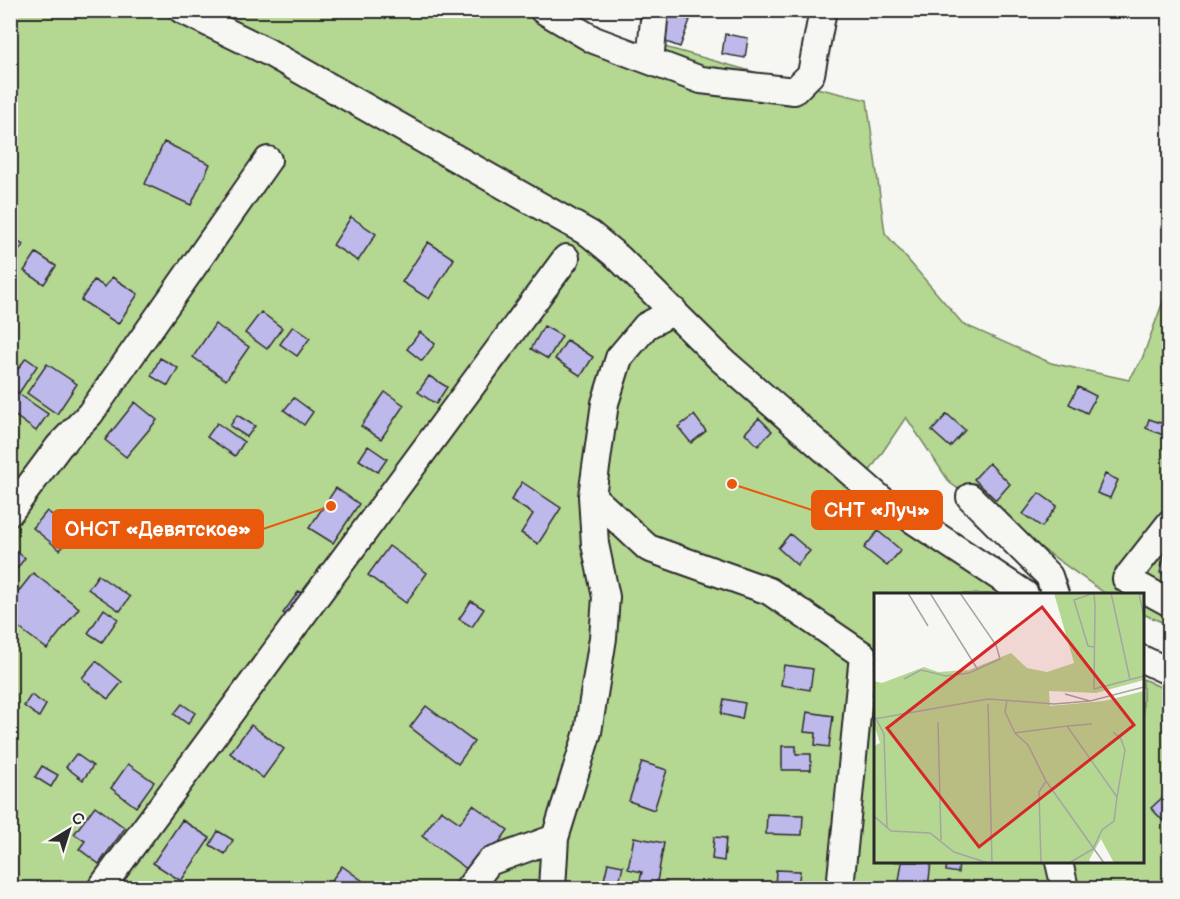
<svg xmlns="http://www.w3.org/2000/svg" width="1180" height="899" viewBox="0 0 1180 899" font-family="'Balsamiq Sans',sans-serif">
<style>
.green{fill:#b4d792;stroke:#70815e;stroke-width:1.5}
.building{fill:#beb9eb;stroke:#2b2b2b;stroke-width:1.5}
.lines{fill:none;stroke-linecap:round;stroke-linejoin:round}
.minor-casing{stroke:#2b2b2b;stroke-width:30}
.minor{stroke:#f6f6f2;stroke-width:26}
.inset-road{fill:none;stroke:#a5a5a2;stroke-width:1.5}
.view{fill:#d62828;fill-opacity:0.15;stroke:#d62828;stroke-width:3}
.inset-edge{fill:none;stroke:#2b2b2b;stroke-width:3}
.leader{fill:none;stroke:#e8590c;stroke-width:2}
.callout-dot{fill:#e8590c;stroke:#f6f6f2;stroke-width:2}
.callout{fill:#e8590c;stroke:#e8590c;stroke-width:2}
.callout-label{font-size:20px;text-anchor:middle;font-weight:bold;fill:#fff}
</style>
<rect width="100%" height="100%" fill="#f6f6f2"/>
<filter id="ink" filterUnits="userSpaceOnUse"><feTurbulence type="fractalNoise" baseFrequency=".0167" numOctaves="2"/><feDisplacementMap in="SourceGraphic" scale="12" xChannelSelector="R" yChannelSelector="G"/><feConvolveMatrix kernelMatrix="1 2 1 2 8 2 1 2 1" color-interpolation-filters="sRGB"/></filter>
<g filter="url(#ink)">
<!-- green -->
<path class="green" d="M10,11H571L605,31L631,40L654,44L779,79L867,100L885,233L963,324L1051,363L1129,380L1142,359L1169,285V625L1143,614L1142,594H1106L950,483L906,417L853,496L1006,594H876V862H1142L1143,679L1169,691V888H11Z"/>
<!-- building -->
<path class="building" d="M665,11L690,20L680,47L655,38Z
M725,34L748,38L745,58L722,54Z
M164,142L210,164L191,205L145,184Z
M351,217L376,234L358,261L333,245Z
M10,236L23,245L14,258L10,256Z
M428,242L454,259L429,299L402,282Z
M36,253L56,266L44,284L24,271Z
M112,277L138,294L118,324L81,300L94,280L105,287Z
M261,312L282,328L267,349L245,333Z
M215,324L249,347L226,380L193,357Z
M293,326L310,338L297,356L280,344Z
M544,326L562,336L548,359L531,349Z
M420,332L435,344L422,361L407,349Z
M567,340L593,357L581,376L555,359Z
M26,358L37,366L19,393L10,388V380Z
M160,358L178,368L168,386L151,376Z
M47,364L77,384L57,414L27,393Z
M429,376L447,387L436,404L418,392Z
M1078,387L1096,396L1087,413L1069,404Z
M10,388L48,414L36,431L10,412Z
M385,392L404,405L381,439L361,426Z
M294,398L313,412L304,425L284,410Z
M135,402L157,420L126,457L105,440Z
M947,414L965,430L950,447L932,431Z
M237,415L255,426L247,437L230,426Z
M694,415L706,431L691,443L678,427Z
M759,418L772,431L758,446L745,433Z
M1149,419L1167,425L1163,435L1146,428Z
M217,423L244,442L235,456L207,437Z
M368,446L387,459L378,472L359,460Z
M989,463L1010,484L996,500L974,479Z
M1105,474L1118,480L1110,498L1097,493Z
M522,482L561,508L538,544L521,533L533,514L511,500Z
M336,488L359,504L333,543L309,528Z
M1039,493L1057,506L1042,527L1023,514Z
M47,511L74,532L60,550L33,528Z
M878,531L901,550L887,566L864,548Z
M790,534L810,551L797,565L778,548Z
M389,546L427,573L406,603L368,575Z
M10,547L25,558L10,578Z
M1165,553L1170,555V575L1160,573Z
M33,573L79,608L47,649L10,621V602Z
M98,575L130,597L120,611L88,589Z
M299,591L307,597L292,619L283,613Z
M471,601L484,609L472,627L459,619Z
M104,609L118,619L102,642L88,633Z
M96,661L122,682L108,699L82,678Z
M784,665L813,669L810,690L781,685Z
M31,695L46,705L39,717L24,706Z
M724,699L745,703L742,719L721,714Z
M182,704L195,713L188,724L174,714Z
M426,706L474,742L458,764L410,727Z
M807,712L833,716L829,747L815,745L816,733L804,732Z
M251,725L284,749L263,778L230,753Z
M782,746H796V754H811V770H782Z
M76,754L93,766L83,780L66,767Z
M642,762L667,770L654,810L629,801Z
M128,764L154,782L136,807L111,788Z
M42,766L58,775L51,787L35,777Z
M1164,796L1170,802V821L1166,824L1151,808Z
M473,805L508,830L475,875L422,836L441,810L460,823Z
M95,806L125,828L99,864L79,849L85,841L74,834Z
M767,814L803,815L802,835L766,834Z
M182,820L210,838L181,881L153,863Z
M218,831L233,840L225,854L210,845Z
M634,837L664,843L656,887L639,884L642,872L628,869Z
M714,837L726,838L724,861L712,859Z
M902,862H931L928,888H898Z
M947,862H959L958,873L946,871Z
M608,863L623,866L619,883L604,880Z
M342,866L367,884L364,888H326Z
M776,870L800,871L798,888H775Z"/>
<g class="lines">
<defs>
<path id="minor" d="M182,10L268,52L590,234L619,258L722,360L881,499L1025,594
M543,10L594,40L701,80L794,91L811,74L823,10
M650,61L655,10
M592,496L648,548L769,591L863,655L840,888
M970,497L1049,576L1055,594
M10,512L59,446L90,414L268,160
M1170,523L1126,579L1170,603
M1142,659L1170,672
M1059,862L1065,888
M101,888L566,258
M469,888L489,862L555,838
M552,888L555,838L588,732L603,638L606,597L595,544L592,496L605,403L619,358L646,326L674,311"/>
</defs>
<!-- minor casing -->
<use href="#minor" class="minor-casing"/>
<!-- minor -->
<use href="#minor" class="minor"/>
</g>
</g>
<!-- overview -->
<g transform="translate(874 593)">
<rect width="270" height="270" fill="#f6f6f2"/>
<path d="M180,0H270V87L222,100L175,98L176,113L230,108L270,98V270H240L227,246L215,267L218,270H0V153L6,150L0,132V88L8,90L50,74L64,79L95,77L137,60L153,75L173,79L200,70Z" fill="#b4d792"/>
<path class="inset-road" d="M34,0L54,33M56,0L104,77M237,0L256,87M265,0L270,25M220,54L214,53L200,7L220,0L221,12L220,96L270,83M30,86L47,77L72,83L95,80L126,66L122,52L86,0M191,101L216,108M133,107L131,119L141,140L154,152L172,188L230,270M114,111L118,270M0,122L10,141L13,235M0,126L114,106L180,111L216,108L270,94M64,129L67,247M193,133L218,131M239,139L247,146L251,157L243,204M141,140L193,133L243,204L240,228L228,237L219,256L195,270M0,223L17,238L56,240L80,259L114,270M167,270L165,199L172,188"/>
<path class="view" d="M168,14L260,132L105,254L13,135Z"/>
<rect width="270" height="270" class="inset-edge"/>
</g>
<!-- callouts -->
<path class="leader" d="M732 484L812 510M331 506L263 529"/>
<g class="callout-dot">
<circle cx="732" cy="484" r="6"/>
<circle cx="331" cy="506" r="6"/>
</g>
<g class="callout">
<rect x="812" y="491" width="130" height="38" rx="6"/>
<rect x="53" y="510" width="210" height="38" rx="6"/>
</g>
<g class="callout-label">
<text x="877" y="517">СНТ «Луч»</text>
<text x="158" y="536">ОНСТ «Девятское»</text>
</g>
<!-- margin -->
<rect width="1180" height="899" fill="none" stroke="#f6f6f2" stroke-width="36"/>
<rect x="18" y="18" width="1144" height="863" fill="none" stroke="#2b2b2b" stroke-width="2" filter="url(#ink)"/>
<!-- north arrow -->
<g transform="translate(69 830) rotate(38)" stroke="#f6f6f2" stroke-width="4.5" paint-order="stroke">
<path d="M0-4.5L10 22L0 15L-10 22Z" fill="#2b2b2b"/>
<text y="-9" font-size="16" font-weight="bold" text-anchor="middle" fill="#2b2b2b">С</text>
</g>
</svg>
